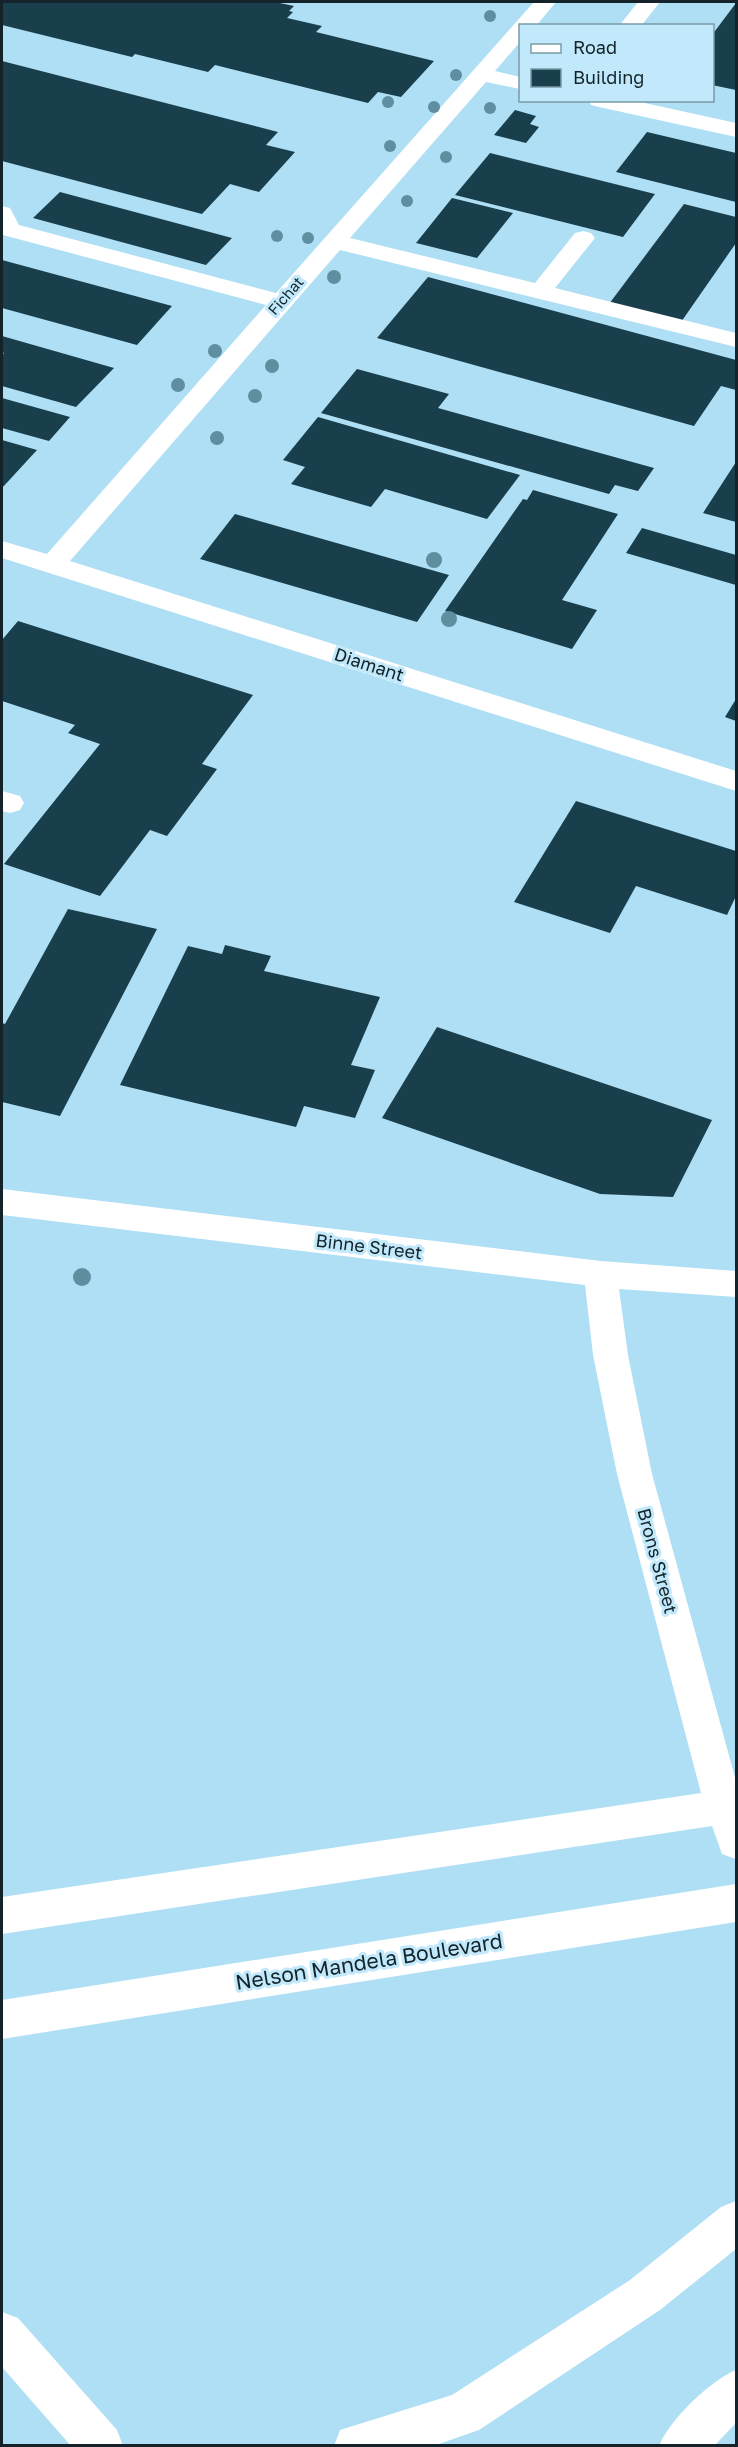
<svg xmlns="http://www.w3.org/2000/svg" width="738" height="2447" viewBox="0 0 738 2447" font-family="'Golos Text',sans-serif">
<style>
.built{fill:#aedff4;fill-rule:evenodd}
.building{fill:#193e4c}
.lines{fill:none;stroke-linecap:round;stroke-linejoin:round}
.minor{fill:#fff;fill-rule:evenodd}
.tree{fill:#5e8ea0}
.labels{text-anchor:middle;stroke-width:6;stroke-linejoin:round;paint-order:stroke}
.far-street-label{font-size:15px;fill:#132329;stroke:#c1e9fb}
.street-label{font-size:18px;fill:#132329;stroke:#c1e9fb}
.near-street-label{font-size:21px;fill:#132329;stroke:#c1e9fb}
</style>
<rect width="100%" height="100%" fill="#c1e9fb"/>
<!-- built -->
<path class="built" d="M2,2H736V2445H2ZM520,26H712V100H520Z"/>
<!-- building -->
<path class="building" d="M2,2H275L294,6L289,11L293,12L287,18L322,26L316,32L434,61L401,97L378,92L368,103L215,65L208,72L135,54L132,57L2,25Z
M736,3V90L712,85V35Z
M2,61L278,132L266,145L295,152L259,192L230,184L202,214L2,161Z
M515,110L536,116L530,124L539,127L526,143L494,135Z
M647,132L736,153V202L616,172Z
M490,153L655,194L623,237L455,195Z
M60,192L232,238L206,265L33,218Z
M452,198L513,213L477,258L416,243Z
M684,204L736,217V243L679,325L606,308Z
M2,260L172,306L137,345L2,308Z
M428,277L736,360V390L721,386L694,426L377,338Z
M2,336L114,368L76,407L2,386V355L4,353L2,352Z
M357,369L449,394L438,408L654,468L638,491L615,485L609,494L321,413Z
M2,398L70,417L49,441L2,428Z
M318,417L520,475L487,519L385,489L371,507L291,484L305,467L283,460Z
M2,440L37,450L2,488Z
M736,462V522L703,513Z
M533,490L618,514L562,600L597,610L572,649L445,611L523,499L527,500Z
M235,514L449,575L417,622L200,559Z
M642,528L736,555V585L626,553Z
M18,621L253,695L202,764L217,769L167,836L150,830L100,896L4,864L100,744L68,733L75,725L2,701V640Z
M736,699V721L725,717Z
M576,801L736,851V896L727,915L636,886L610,933L514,902Z
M68,909L157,929L60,1116L2,1102V1023L5,1024Z
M225,945L271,956L264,971L380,997L351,1065L375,1070L355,1118L304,1106L296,1127L120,1085L188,946L222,954Z
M437,1027L712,1120L673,1197L600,1194L382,1118Z"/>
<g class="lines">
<!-- minor -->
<path class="minor" d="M534,2H556L536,26H520V42L495,71L520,77V89L486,82L350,238L535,283L575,233L583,231L591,233L595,238L555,288L736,333V347L340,250L70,561L736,771V791L2,558V541L47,554L266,305L3,235L2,206L10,208L19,225L276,293Z
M638,2H660L641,26H619Z
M588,100H631L736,123V137L599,107L591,105Z
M2,791L20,796L24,803L20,810L10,813L2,811Z
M2,1189L601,1261L736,1271V1297L619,1289L628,1355L652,1474L736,1781V1859L722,1854L712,1826L2,1934V1897L701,1793L617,1474L593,1355L585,1285L2,1215Z
M736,1884V1922L2,2039V2000Z
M736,2201V2249L660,2310L479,2430L433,2446H334L340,2430L452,2395L630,2280L721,2207Z
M2,2312L18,2318L117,2430L123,2446H71L2,2367Z
M736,2370V2423L714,2446H659C670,2419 710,2381 736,2370Z"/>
</g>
<!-- trees -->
<g class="tree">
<circle cx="490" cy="16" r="6"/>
<circle cx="456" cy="75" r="6"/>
<circle cx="388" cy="102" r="6"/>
<circle cx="434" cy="107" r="6"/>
<circle cx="490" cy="108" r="6"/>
<circle cx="390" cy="146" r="6"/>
<circle cx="446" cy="157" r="6"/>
<circle cx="407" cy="201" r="6"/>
<circle cx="277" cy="236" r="6"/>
<circle cx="308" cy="238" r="6"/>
<circle cx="334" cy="277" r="7"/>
<circle cx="215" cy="351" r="7"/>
<circle cx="272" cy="366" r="7"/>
<circle cx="178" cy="385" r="7"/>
<circle cx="255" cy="396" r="7"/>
<circle cx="217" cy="438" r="7"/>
<circle cx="434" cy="560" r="8"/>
<circle cx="449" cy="619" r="8"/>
<circle cx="82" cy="1277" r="9"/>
</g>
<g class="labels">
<!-- far-street labels -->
<g class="far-street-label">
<text transform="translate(286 296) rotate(-49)" y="5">Fichat</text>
</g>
<!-- street labels -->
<g class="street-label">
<text transform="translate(369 665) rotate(18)" y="6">Diamant</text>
<text transform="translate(369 1247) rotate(7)" y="6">Binne Street</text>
<text transform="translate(657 1561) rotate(75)" y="6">Brons Street</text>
</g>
<!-- near-street labels -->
<g class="near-street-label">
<text transform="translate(369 1962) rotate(-9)" y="7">Nelson Mandela Boulevard</text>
</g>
</g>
<!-- border -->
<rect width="738" height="2447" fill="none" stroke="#132329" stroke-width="6"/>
<!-- legend -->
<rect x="519" y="24" width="195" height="78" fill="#c1e9fb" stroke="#7b9aa7" stroke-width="1.5"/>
<rect x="531" y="44" width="30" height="9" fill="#ffffff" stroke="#7b9aa7" stroke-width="1.5"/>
<text x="573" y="54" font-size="18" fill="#132329">Road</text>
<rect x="531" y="69" width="30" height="18" fill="#193e4c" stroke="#7b9aa7" stroke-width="1.5"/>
<text x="573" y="84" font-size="18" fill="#132329">Building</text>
</svg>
